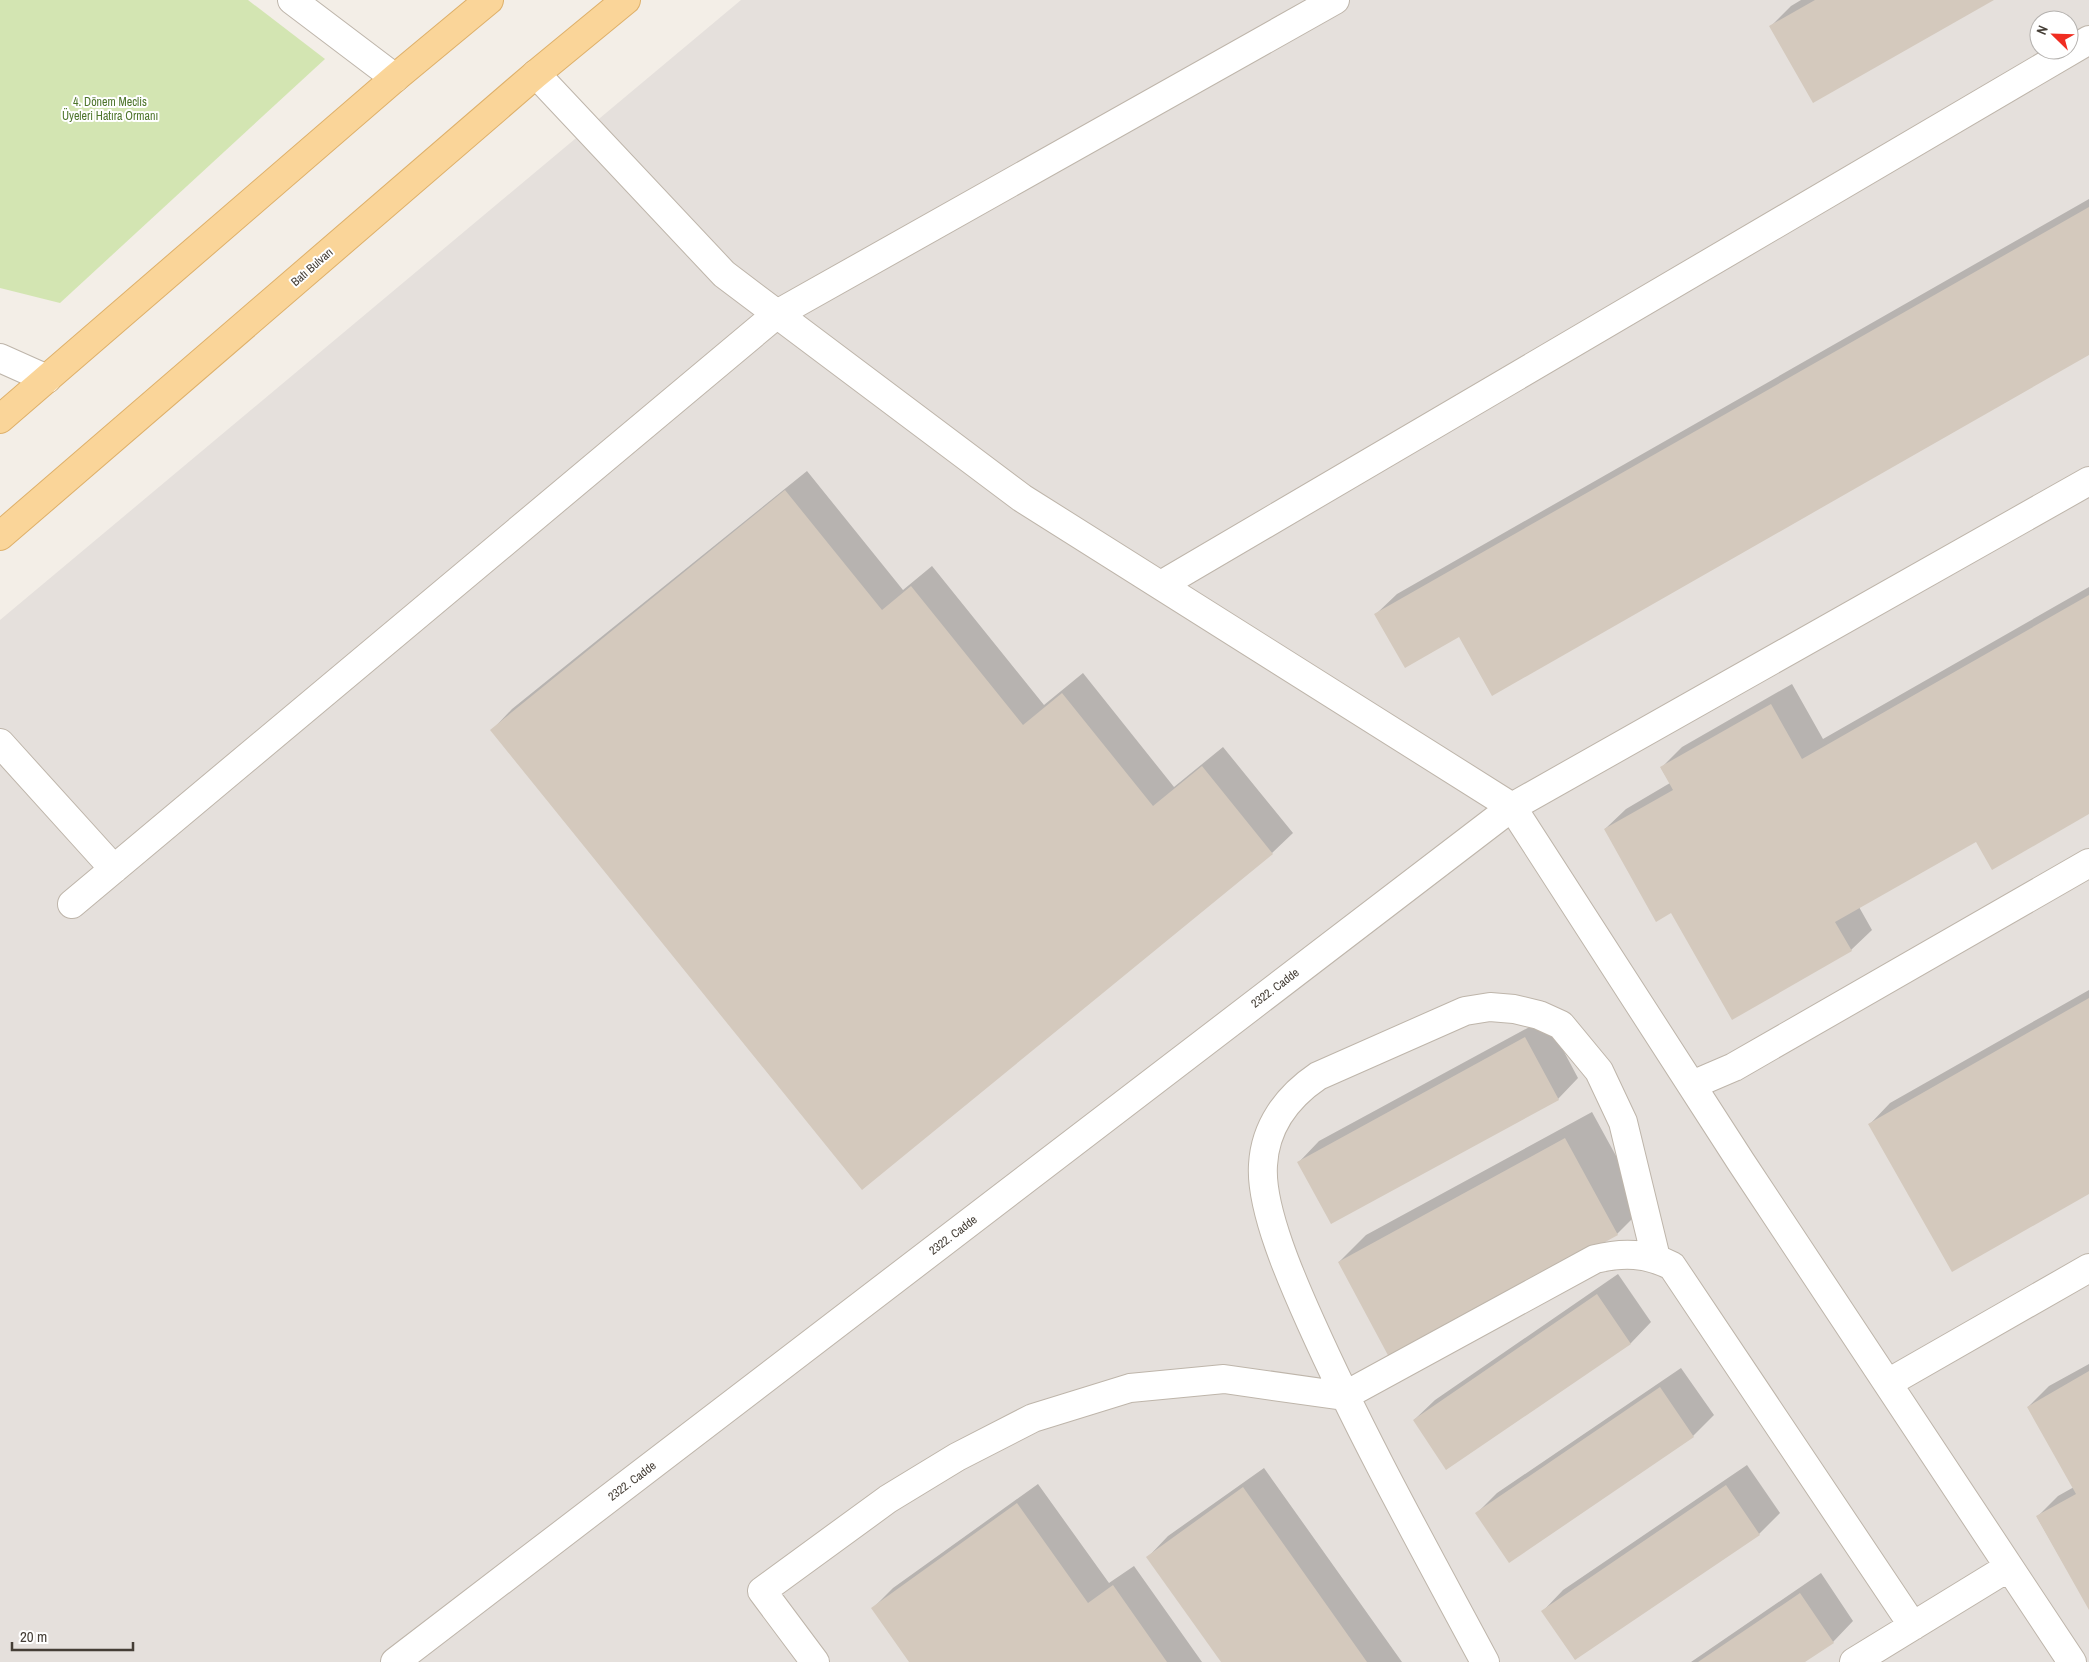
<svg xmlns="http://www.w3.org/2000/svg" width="2089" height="1662" viewBox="0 0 2089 1662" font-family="'Archivo Narrow',sans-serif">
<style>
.industrial{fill:#e5e0dc;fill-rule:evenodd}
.green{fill:#d3e5b2}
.shadow{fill:#0003}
.building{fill:#d4c9bd}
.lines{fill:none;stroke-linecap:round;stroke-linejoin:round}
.minor-casing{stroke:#beb5aa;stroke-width:30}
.major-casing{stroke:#deb06a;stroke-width:30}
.minor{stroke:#fff;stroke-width:28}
.major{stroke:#fad599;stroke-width:28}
.labels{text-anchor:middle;stroke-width:4;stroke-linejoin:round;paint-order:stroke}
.park-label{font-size:12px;fill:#4e752c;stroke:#fff}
.street-label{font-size:12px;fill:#453e36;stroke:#fff}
</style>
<rect width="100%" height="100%" fill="#f3eee7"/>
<!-- industrial -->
<path class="industrial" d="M741,0H2089V1662H0V620ZM2039,20H2069V50H2039Z"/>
<!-- green -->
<path class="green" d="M0,0H248L325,59L60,303L0,288Z"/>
<!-- shadow -->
<path class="shadow" d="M1801,0H1991L1770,27L1791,6Z
M2089,199V354L1460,636L1376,614L1397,594Z
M807,471L903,590L932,566L1044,705L1083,673L1174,787L1223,747L1293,833L1272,853L492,730L512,709Z
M2089,587V813L1977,840L1859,907L1872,930L1851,950L1672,911L1605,829L1626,809L1670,783L1661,768L1682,747L1792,684L1823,739Z
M2089,990V1192L1870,1124L1890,1103Z
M1546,1018L1578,1078L1558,1099L1299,1162L1319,1141Z
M1592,1112L1644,1207L1617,1234L1339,1262L1366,1235Z
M1618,1274L1651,1322L1631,1343L1446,1468L1414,1420L1435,1400Z
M2089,1364V1608L2037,1517L2058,1496L2074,1487L2028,1407L2049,1386Z
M1681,1368L1714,1415L1693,1436L1477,1513L1497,1493Z
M1747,1465L1780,1513L1759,1534L1575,1659L1543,1611L1563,1590Z
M1264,1468L1402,1662H1223L1148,1557L1168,1536Z
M1038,1484L1109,1583L1134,1566L1202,1662H911L873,1608L893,1588Z
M1821,1573L1853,1621L1833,1642L1803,1662H1691Z"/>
<!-- building -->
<path class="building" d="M1815,0H1994L1813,103L1769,26Z
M2089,207V355L1492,696L1459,637L1405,668L1374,614Z
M785,490L882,610L911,586L1023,725L1062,693L1153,806L1202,766L1273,854L862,1190L490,730Z
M2089,595V814L1992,870L1976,842L1835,922L1852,951L1732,1020L1671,913L1656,922L1604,829L1673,790L1660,767L1771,704L1802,759Z
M2089,998V1194L1952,1272L1868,1124Z
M1525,1037L1559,1100L1331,1224L1297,1162Z
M1565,1138L1618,1235L1390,1359L1338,1262Z
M1597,1294L1631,1344L1446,1470L1413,1420Z
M2089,1371V1610L2036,1516L2076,1494L2027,1407Z
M1660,1387L1694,1437L1509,1563L1475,1513Z
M1726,1485L1760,1535L1575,1660L1541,1611Z
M1243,1487L1367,1662H1221L1146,1557Z
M1017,1503L1088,1603L1113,1585L1167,1662H909L871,1608Z
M1800,1593L1834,1643L1805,1662H1698Z"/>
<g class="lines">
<defs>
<path id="minor" d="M292,0L395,78
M536,74L724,274L777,314L1022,498L1512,807L1741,1162L2072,1662
M0,358L47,379
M1161,585L2089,40
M0,743L114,869
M72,904L777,314L1335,0
M1692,1085L1734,1067L2089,863
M1888,1383L2089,1268
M395,1662L1512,807L2089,481
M815,1662L762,1591L888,1499L957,1457L1033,1418L1130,1388L1224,1379L1344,1396L1595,1259C1624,1252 1646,1253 1672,1266L1913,1626
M1485,1662C1425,1550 1363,1439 1311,1323C1293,1283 1260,1209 1263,1165C1265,1127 1287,1097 1318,1076L1465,1011L1490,1007L1514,1009L1539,1015L1561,1025L1599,1071L1623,1122L1656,1258
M1854,1662L2009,1567"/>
<path id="major" d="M0,419L395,78L489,0
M0,536L536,74L626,0"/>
</defs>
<!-- minor casing -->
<use href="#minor" class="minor-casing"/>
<!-- major casing -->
<use href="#major" class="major-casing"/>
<!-- minor -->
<use href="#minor" class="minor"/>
<!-- major -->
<use href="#major" class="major"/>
</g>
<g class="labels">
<!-- park labels -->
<g class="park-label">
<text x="110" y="106">4. Dönem Meclis<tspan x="110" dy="14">Üyeleri Hatıra Ormanı</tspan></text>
</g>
<!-- street labels -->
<g class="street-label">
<text transform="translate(312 267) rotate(-41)" y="4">Batı Bulvarı</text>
<text transform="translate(1275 988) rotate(-37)" y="4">2322. Cadde</text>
<text transform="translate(953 1235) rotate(-37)" y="4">2322. Cadde</text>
<text transform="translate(632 1481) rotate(-37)" y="4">2322. Cadde</text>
</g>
</g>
<!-- north arrow -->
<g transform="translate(2054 35) rotate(293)"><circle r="24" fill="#ffffff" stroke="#b5b2af"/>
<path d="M0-4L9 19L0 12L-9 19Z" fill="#f02d21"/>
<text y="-8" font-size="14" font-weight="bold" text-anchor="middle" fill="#453e36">N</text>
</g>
<!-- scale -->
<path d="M12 1642v8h121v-8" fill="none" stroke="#453e36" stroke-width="2.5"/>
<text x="20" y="1642" font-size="15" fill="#453e36" stroke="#ffffff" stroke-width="4" paint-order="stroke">20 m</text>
</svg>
